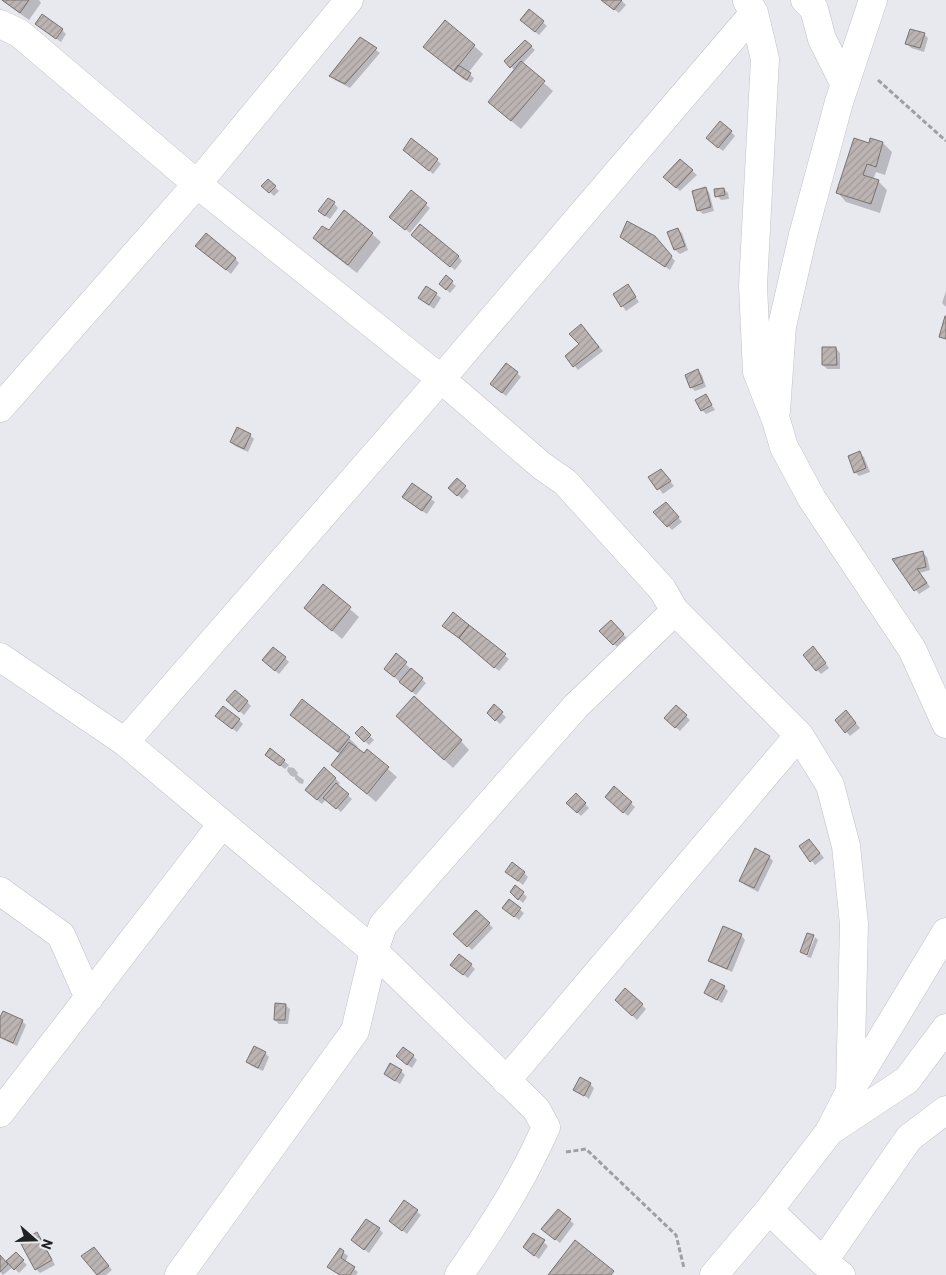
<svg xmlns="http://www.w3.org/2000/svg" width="946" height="1275" viewBox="0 0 946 1275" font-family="Barlow,sans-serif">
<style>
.shadow{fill:#0003}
.building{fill:url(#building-hatch);stroke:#797270}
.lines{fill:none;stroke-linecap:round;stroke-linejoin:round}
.minor-casing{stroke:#c0c0c7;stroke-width:29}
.path{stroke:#9e9ea3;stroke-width:3;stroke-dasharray:5 2.5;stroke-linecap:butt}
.minor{stroke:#fff;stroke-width:28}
</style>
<defs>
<pattern id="building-hatch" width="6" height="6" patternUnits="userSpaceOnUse" patternTransform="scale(1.25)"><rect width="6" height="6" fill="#bbb4b2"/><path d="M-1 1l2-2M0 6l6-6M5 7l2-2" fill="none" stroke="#a09a99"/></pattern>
</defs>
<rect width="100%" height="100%" fill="#e8e8ef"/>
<!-- shadow -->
<path class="shadow" d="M1,0H39L41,3L29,20Z
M602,0H621L626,5L619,13Z
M529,10L547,26L539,35L526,24Z
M36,24L62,30L66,34L61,42Z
M924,34L928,38L924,52L911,48L907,43Z
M360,38L380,53L350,88L335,80L331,76Z
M525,41L535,50L522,64L553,91L521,129L499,111L515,71L506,61Z
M474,46L483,54L468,73L474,78L471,83L463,79L425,47Z
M731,132L735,136L723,151L711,142Z
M871,139L883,143L892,152L885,175L876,172L873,180L878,181L887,190L880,213L846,202L838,193L870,144Z
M409,154L437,160L441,164L433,174Z
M680,160L697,175L680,191L669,181Z
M269,181L279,191L274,196L263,186Z
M705,188L709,192L714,211L703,214L698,210Z
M724,189L728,193L729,199L721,200L717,196Z
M411,192L430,208L410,233L395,221Z
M334,203L338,208L330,219L324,215Z
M677,229L682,233L688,250L680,254L675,250L669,233Z
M329,232L372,234L381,242L357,273L323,247L315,238Z
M622,237L659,242L675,261L670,270Z
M416,239L458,256L462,261L455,270Z
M201,250L235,258L239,263L231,274Z
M446,277L456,286L450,293L440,284Z
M628,286L639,302L626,311L614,294Z
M426,287L441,298L434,309L419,298Z
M946,291V307L942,303Z
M585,330L603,351L578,370L567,356L581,345Z
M836,348L840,353V369H827L823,365Z
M698,370L702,375L706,387L695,391L691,387Z
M517,373L521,377L506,396L496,388Z
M706,396L715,410L706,414L702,410Z
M250,435L254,439L248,452L235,446L231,442Z
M859,453L864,457L870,472L859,476L855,472Z
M665,475L674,486L663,494L650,477Z
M458,480L469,491L462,499L450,488Z
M412,484L435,502L427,514L407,501Z
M670,508L682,522L672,530L668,526Z
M923,553L927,557L930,570L920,573L930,587L919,594L894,559Z
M323,586L359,617L342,639L306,608Z
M453,614L509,659L499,671L448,630Z
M611,622L628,639L618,648L601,631Z
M817,652L829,668L821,674L817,670Z
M396,655L426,683L416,695L389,673Z
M285,658L289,662L279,674L268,664Z
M302,701L349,738L358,747L356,749L364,755L367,751L397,777L376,802L332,765L341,755L292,715Z
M247,702L251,706L244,715L231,704Z
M494,706L506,717L500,724L488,713Z
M676,706L690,720L680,731L665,718Z
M850,716L860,728L850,736L836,720Z
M221,720H239L243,724L237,732Z
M407,725L461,741L469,750L453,768Z
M362,728L374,740L369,745L357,733Z
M270,750L289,765L285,769L271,759Z
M288,767L294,768L298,773L297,775L304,780L303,784L299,783L295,779V777L291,776L287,771Z
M324,769L340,783L337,786L352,799L341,812L326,799L322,804L310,794Z
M614,788L635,807L628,816L606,797Z
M576,795L589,808L581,816L568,803Z
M813,844L824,858L815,865L801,847Z
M769,857L773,861L758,892L745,885L740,880Z
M506,872L524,873L528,877L523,885Z
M516,887L527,897L523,903L511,892Z
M509,901L524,913L519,920L508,912Z
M476,911L493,928L472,950L455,934Z
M741,935L745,940L732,972L714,964L710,960Z
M815,937L818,940L811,958L807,957Z
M471,965L475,969L468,978L456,969Z
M724,987L728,991L722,1003L706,993Z
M626,990L646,1009L637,1020L616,1000Z
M285,1005L290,1009L288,1024H279L275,1020Z
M0,1020L22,1021L26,1025L17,1046L0,1038Z
M265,1053L269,1057L263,1071L252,1066L248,1062Z
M413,1056L417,1060L412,1068L401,1060Z
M401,1071L405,1075L400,1084L385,1074Z
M590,1084L594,1088L589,1099L575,1089Z
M405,1202L421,1215L407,1234L395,1225Z
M558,1210L574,1224L560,1243L547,1233Z
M379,1229L383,1233L369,1253L357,1244Z
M37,1234L41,1238L55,1265L40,1273L36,1269Z
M534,1234L548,1246L539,1259L524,1247Z
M340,1250L348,1256L345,1262L358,1272L356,1275H340L333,1271Z
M98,1253L112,1270L106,1275H98L83,1256Z
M16,1254L27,1265L19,1273L13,1267L3,1275L0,1272V1257L6,1263Z"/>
<!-- building -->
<path class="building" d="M2,0H29L20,13Z
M601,0H622L614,10Z
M529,9L544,21L535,32L520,20Z
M42,14L63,29L56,39L35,24Z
M445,20L475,45L454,71L423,47Z
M910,29L925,33L920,48L905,44Z
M360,37L377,48L345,84L329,76Z
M525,40L532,46L510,68L504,61Z
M521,61L545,81L511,121L488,102Z
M458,65L471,73L467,80L454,71Z
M720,121L732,131L718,148L706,138Z
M411,138L438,159L429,171L403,150Z
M854,138L869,143L870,138L883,142L876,167L867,164L863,175L879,180L871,204L836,193Z
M680,159L693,170L676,188L663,177Z
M268,179L276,186L269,193L261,186Z
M706,187L711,207L697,211L692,191Z
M724,188L725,195L715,197L714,189Z
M411,190L427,203L405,230L389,217Z
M328,198L335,202L325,216L318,211Z
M344,210L373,233L348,265L313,238L322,226L329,230Z
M627,221L655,236L672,256L665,267L620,237Z
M420,224L459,256L450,267L411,235Z
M678,228L685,246L674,250L667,232Z
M206,233L236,258L226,270L195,246Z
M446,275L453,281L446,290L439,284Z
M628,284L636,297L621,307L613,294Z
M426,286L437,293L429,305L418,298Z
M945,316H946V339L939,337Z
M581,324L599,347L573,367L565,356L579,344L569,334Z
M822,347H836L837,365H822Z
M506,363L518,372L502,393L490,384Z
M698,369L703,383L690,388L685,375Z
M706,394L712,405L701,411L695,400Z
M237,427L251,434L244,449L230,442Z
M860,451L866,468L854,473L848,456Z
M661,469L671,481L657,490L648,477Z
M457,478L466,486L457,496L448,488Z
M412,483L432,497L422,511L402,497Z
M666,502L679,517L667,527L653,512Z
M923,551L926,567L917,569L927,583L914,591L892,559Z
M323,584L351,607L332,631L304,608Z
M453,612L469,625L459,638L442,626Z
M611,620L624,634L613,645L599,631Z
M469,625L506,654L494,668L459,638Z
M813,646L826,663L816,671L803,655Z
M273,647L286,657L275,671L262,660Z
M396,653L407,662L394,677L384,669Z
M411,668L423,678L412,692L399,682Z
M235,690L248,701L239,712L226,700Z
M414,696L462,740L444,760L396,716Z
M302,699L350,737L338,752L290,715Z
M494,704L503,712L495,721L487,713Z
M676,705L687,715L675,728L664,718Z
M223,706L240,719L232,729L215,716Z
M846,710L856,723L845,733L835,720Z
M362,726L371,735L364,742L355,733Z
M349,742L364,753L367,749L389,767L367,794L331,765Z
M270,748L285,760L280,766L265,755Z
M324,767L336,778L317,800L305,790Z
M336,783L349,794L336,809L323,798Z
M614,786L632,802L623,813L605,797Z
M576,793L586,803L577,813L566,803Z
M809,839L820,853L810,862L799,846Z
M755,848L770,856L754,888L739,881Z
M512,862L525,872L518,881L505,872Z
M515,885L524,892L518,900L510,892Z
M509,899L521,908L514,917L502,908Z
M476,910L490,923L467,947L453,934Z
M723,926L742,934L727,969L708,961Z
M807,933L814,935L807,955L800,952Z
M459,954L472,964L463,975L450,965Z
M711,979L725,986L717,1000L704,993Z
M625,988L643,1004L632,1016L615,1000Z
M275,1003L286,1004L285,1020H274Z
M3,1011L23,1020L13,1043L0,1037V1017Z
M254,1046L266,1052L258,1068L246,1062Z
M403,1047L414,1055L407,1065L396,1056Z
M390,1063L402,1070L395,1081L384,1074Z
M580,1077L591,1083L584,1096L573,1090Z
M404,1200L418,1210L402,1231L389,1221Z
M558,1209L571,1219L555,1240L541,1229Z
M366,1219L380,1228L364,1250L351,1240Z
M37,1232L52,1260L35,1270L20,1242Z
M533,1233L545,1240L534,1256L523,1247Z
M575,1240L614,1271L611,1275H548Z
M94,1247L109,1266L97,1275L81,1256Z
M340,1248L344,1251L341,1258L355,1267L350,1275H340L327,1267Z
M16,1252L24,1260L14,1270L6,1261Z
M0,1255L8,1264L0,1272Z"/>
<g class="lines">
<defs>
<path id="minor" d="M805,0L814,9L822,39L845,85
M747,1L754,13L765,59L753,286L757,372L776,420L784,447L812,499L912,649L946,724
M0,24L19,33L197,184L441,379L542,466L565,482L662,589L675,611L799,735L830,785L846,846L854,924L850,1091
M0,408L197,184L349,0
M776,411L782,326L803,235L839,102L873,0
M0,657L125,742L374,951L536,1109L546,1127C523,1180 492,1228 459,1275
M125,742L441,379L754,13
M0,891L61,935L89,998
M506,1081L799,735
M0,1113L222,824
M830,1131L907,1080L946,1028
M769,1210L823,1262L841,1275
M823,1262L909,1138L946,1110
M179,1275L355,1031L374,951L383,925L576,706L675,611
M714,1275L769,1210L829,1132L850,1091L946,932"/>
</defs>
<!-- minor casing -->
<use href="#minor" class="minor-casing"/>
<!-- path -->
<path class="path" d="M878,80L946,141
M566,1152L586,1149L676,1235L684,1268"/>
<!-- minor -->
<use href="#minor" class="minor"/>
</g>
<!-- north arrow -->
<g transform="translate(35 1240) rotate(110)" stroke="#e8e8ef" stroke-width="4" paint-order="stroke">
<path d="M0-4L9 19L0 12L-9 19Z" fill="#202123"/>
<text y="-8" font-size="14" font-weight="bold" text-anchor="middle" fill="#202123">N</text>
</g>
</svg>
